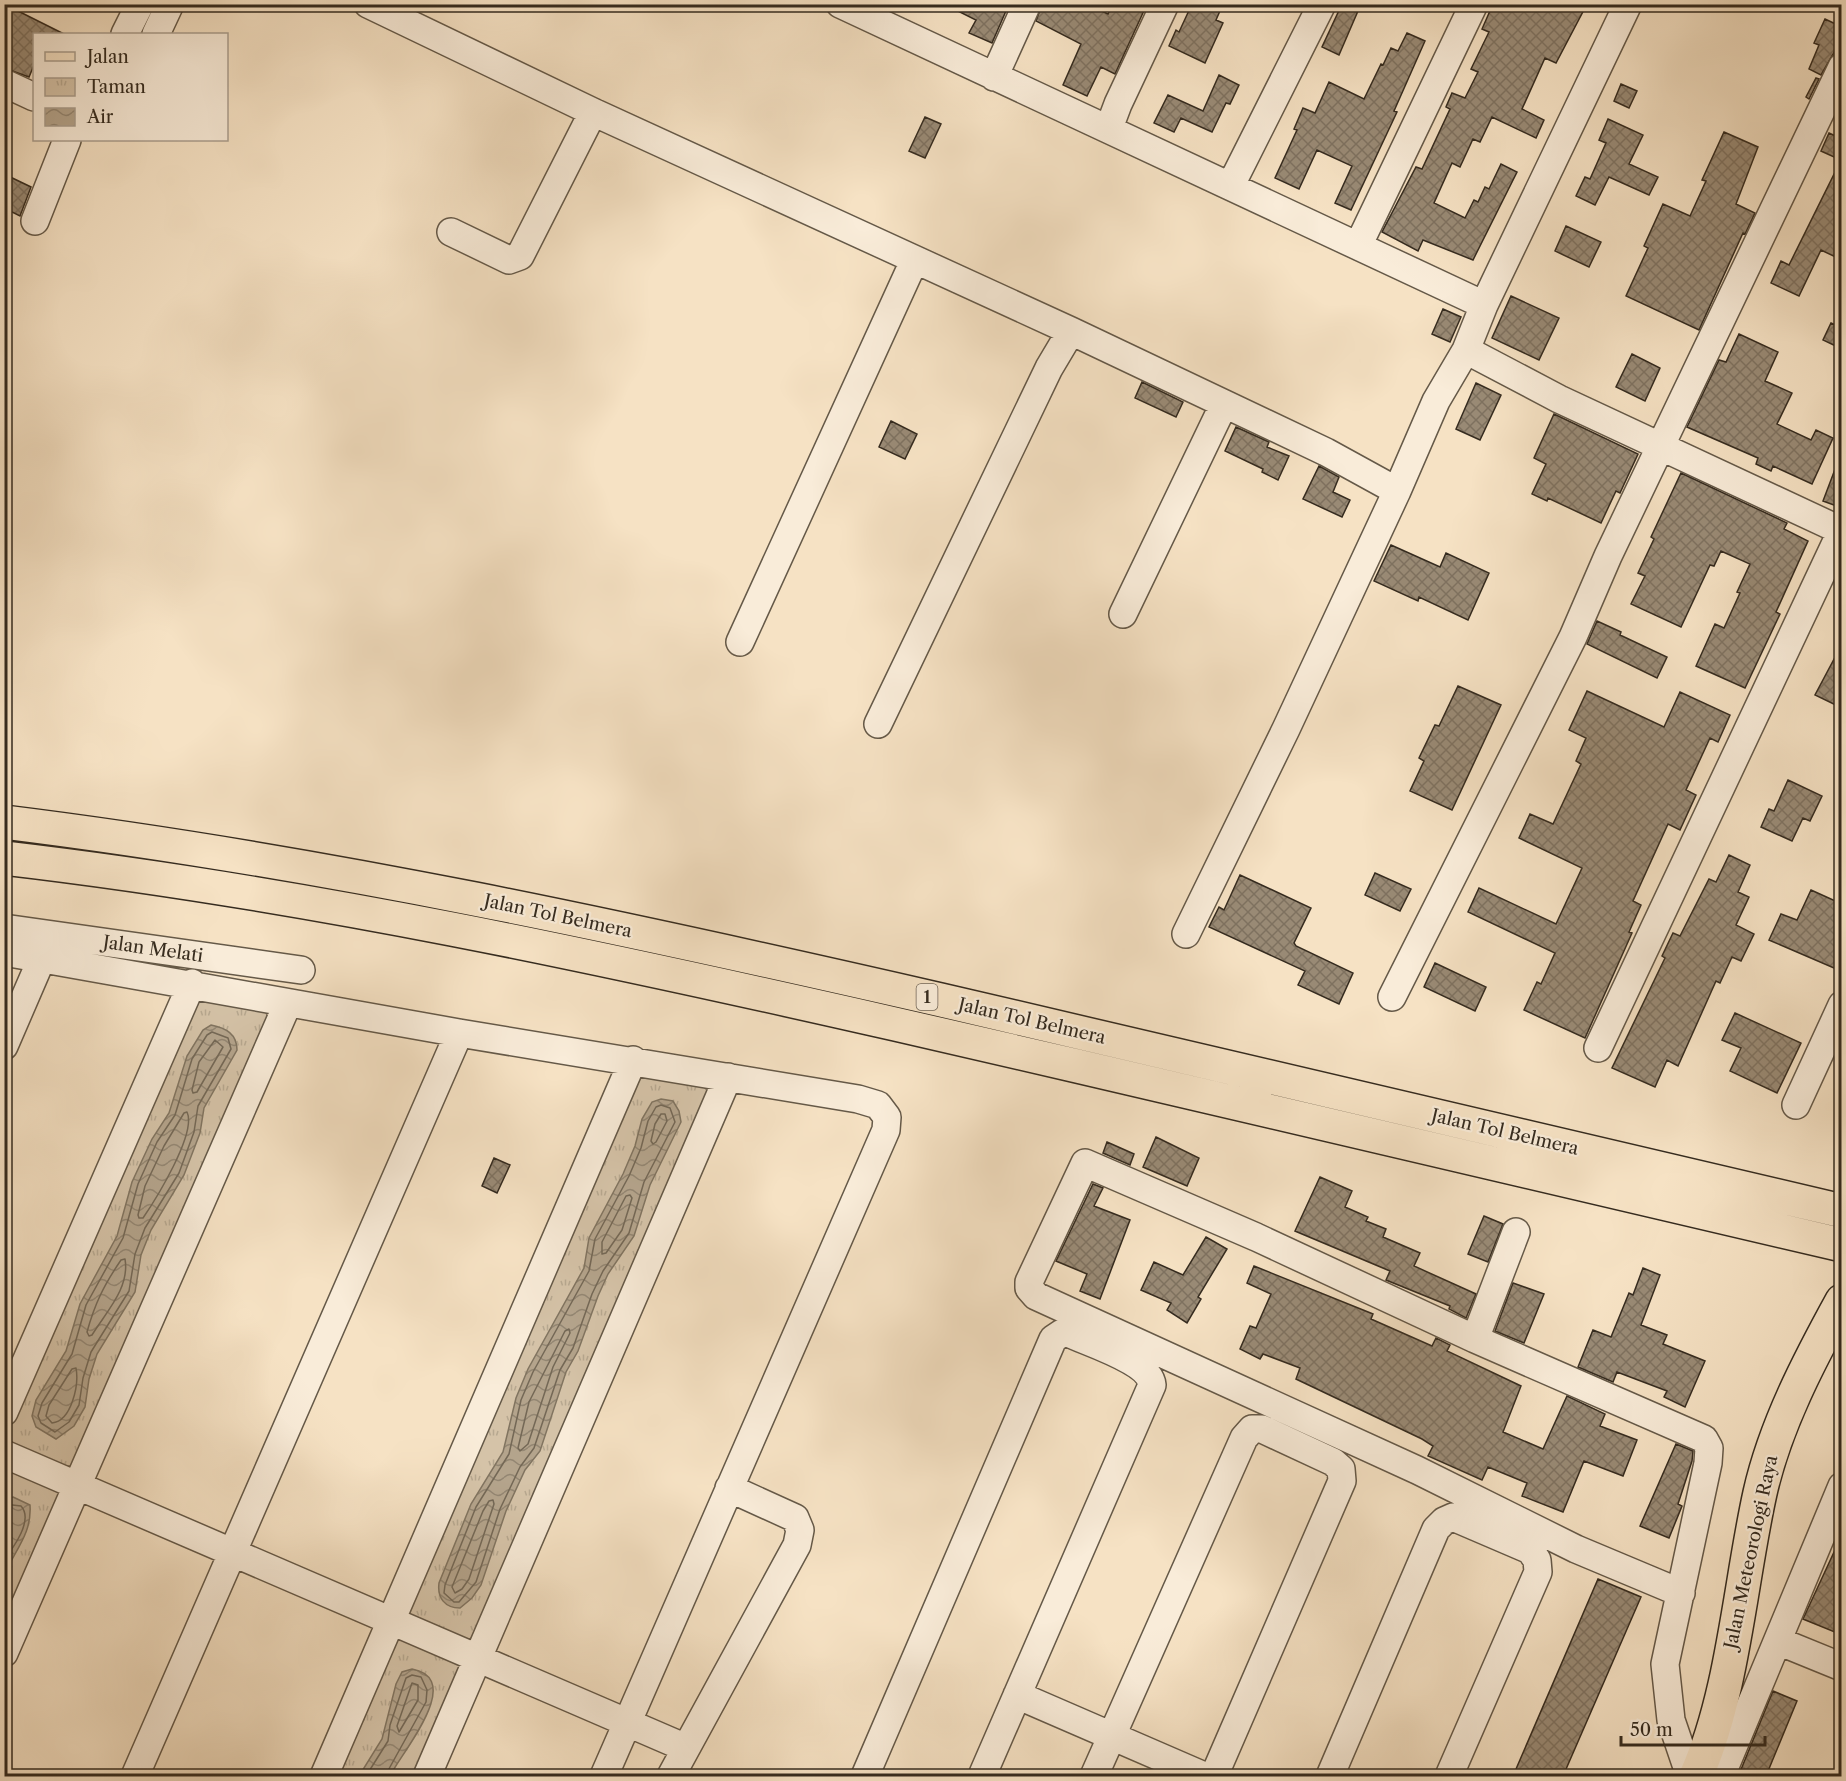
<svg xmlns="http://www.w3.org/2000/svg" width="1846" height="1781" viewBox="0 0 1846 1781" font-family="'Libre Caslon Text',serif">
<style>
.park{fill:url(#park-tufts);stroke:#857764;stroke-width:1.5}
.water{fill:url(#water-waves);stroke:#817460;stroke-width:1.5}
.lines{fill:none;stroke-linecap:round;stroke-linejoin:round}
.shore{stroke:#746856;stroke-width:1.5}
.building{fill:url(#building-cross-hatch);stroke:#352b1f;stroke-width:1.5}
.minor-casing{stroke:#655948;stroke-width:30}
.major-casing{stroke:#352b1f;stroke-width:36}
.highway-casing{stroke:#352b1f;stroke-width:36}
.minor{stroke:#f9ecd9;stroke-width:27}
.major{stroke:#f6e2c4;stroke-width:33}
.highway{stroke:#f6e2c4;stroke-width:33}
.labels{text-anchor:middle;stroke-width:4.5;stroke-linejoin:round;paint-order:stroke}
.shield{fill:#f9ecd9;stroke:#706557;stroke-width:1.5}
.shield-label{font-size:16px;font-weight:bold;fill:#352b1f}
.street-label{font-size:18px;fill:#352b1f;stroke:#f9ecd9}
</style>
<defs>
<pattern id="park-tufts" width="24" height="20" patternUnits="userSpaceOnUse" patternTransform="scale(1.5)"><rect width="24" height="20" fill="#d5c3a8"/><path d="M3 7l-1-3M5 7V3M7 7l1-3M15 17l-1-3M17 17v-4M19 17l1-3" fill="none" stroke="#b7a890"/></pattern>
<pattern id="water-waves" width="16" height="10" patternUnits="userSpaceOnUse" patternTransform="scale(1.5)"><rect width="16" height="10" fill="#b4a48c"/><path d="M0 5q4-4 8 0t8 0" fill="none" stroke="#938672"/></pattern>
<pattern id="building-cross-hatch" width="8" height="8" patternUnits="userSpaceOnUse" patternTransform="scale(1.5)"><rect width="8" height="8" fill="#998a75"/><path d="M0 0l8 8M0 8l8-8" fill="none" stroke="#7e715f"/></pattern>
</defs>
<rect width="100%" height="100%" fill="#f6e2c4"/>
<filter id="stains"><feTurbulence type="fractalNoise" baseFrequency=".00333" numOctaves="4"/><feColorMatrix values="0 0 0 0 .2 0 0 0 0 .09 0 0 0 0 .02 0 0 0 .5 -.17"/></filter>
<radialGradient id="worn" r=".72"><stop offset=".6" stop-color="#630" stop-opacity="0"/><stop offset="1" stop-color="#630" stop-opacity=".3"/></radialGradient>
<!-- park -->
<path class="park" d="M202,996L266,1012L269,1022L73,1466H65L14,1446L9,1437V1428L194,1002Z
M639,1075L701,1084L708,1091L473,1638L464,1640L412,1617L408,1611Z
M5,1465L53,1485L60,1494L5,1629Z
M407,1638L456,1660L461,1666L416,1776H335L392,1646L398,1640Z"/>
<!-- water -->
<path class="water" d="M211,1025C226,1028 237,1034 237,1050L204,1108L200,1133L184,1175L151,1230L141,1255L135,1292L97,1354L89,1379L85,1407L74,1426L56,1439L36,1427L32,1416L36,1400L66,1351L80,1304L117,1236L132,1182L152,1139L169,1113L187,1056L203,1030Z
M661,1099L673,1101L679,1111L681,1122L650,1185L634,1236L608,1274L598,1296L578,1351L566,1372L540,1451L525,1470L506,1511L481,1585L472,1598L460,1608C445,1608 437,1598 439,1583L471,1504L503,1452L516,1398L528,1369L584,1268L589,1238L623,1174L635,1146L642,1119L652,1102Z
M13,1497L30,1505C32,1533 16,1549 5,1573V1499Z
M412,1669C466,1679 401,1753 390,1776H359L382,1739L396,1684L402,1672Z"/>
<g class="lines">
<!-- shore -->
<path class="shore" d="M212,1032L228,1038L231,1049L198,1106L194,1132L179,1173L145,1228L135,1254L129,1291L91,1352L83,1378L79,1405L69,1422L55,1432L41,1423L38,1416L42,1403L72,1354L86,1305L123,1238L138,1184L157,1142L175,1115L192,1059L207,1035Z
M215,1040L223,1047L197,1092L193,1093L192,1090L199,1062Z
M661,1105L670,1108L675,1122L644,1182L629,1233L603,1271L592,1294L573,1348L560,1370L534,1448L520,1467L500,1509L476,1582L459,1602H454L444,1593L445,1585L476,1507L509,1454L521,1400L533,1372L589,1271L595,1239L629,1176L641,1148L648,1121L656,1107Z
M187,1112C197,1133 156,1199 143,1218H139L138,1215L145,1186L164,1146L184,1113Z
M661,1114H665L667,1121L656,1142L653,1144L651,1141L655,1124Z
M630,1195L632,1198L622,1230L606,1253L602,1254V1242L626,1196Z
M125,1259C130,1288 106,1312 92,1335L89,1336L87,1332C95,1303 104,1285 121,1260Z
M569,1329L570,1333L553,1367L528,1444L520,1451L518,1448L529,1402L565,1331Z
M76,1368C79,1384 72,1421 52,1423L46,1416L49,1405L72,1369Z
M493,1500L494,1504L469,1579L462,1589L455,1593L452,1587L483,1511L489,1501Z
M4,1504L21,1506C34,1520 13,1548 4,1560
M412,1683L418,1685V1700L399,1732L397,1726Z
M366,1776L388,1741L390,1725L406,1678L412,1675L421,1677L427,1690L426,1702L385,1776"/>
</g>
<!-- building -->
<path class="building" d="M4,4L64,34H34V65L29,77L4,68Z
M944,4H1009L992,43L969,33L976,20Z
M1042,4H1087L1108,14L1113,4H1147L1115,74L1101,67L1087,96L1063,85L1081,44L1036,21Z
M1192,4H1223L1216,20L1223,23L1205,63L1169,46L1176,30L1179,32Z
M1342,4H1361L1339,55L1322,47Z
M1493,4H1587L1556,63L1545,58L1522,109L1544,120L1536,138L1492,117L1480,142L1473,139L1460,167L1452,163L1434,203L1465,218L1474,200L1478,202L1485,187L1489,189L1501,164L1517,172L1473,260L1423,240L1418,251L1382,232L1416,167L1422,169L1450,109L1446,107L1452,93L1465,98L1478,72L1471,69L1489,32L1482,29Z
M1825,19L1842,27V39L1821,75L1809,69L1819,45L1814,43Z
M1407,33L1425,41L1394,111L1397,112L1351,210L1335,203L1352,166L1317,150L1299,189L1275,178L1297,130L1294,129L1303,108L1315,113L1329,82L1364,99L1381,64L1383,65L1391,48L1398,51Z
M1219,75L1239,85L1230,104L1226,103L1212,132L1181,118L1174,132L1154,123L1168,95L1203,111Z
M1816,78L1819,79L1809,99L1806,97Z
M1621,84L1637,91L1629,108L1614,101Z
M925,117L941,124L925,158L909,151Z
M1608,119L1643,135L1629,164L1658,177L1649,195L1609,177L1595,205L1576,196L1585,177L1590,179L1606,143L1599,140Z
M1724,132L1758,147L1736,204L1755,213L1745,234L1743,233L1699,330L1626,296L1648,248L1644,246L1663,204L1690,216L1706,181L1702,180Z
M1829,133L1842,139V260L1821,250L1799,296L1771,283L1781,261L1789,265L1841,160L1821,151Z
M4,174L31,187L20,216L4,208Z
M1566,226L1601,242L1589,267L1555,251Z
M1511,296L1559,318L1539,360L1492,338Z
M1443,309L1461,317L1450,342L1432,334Z
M1831,323L1842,328V349L1823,340Z
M1739,334L1778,352L1765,381L1792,393L1777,424L1811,440L1816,430L1833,438L1812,484L1773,466L1771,471L1756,464L1758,458L1687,427L1719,360L1726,362Z
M1632,354L1660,368L1645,401L1616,387Z
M1142,382L1183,402L1176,417L1135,398Z
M1476,383L1501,395L1480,440L1456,429Z
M1554,414L1638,454L1620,493L1616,491L1601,523L1548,498L1547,501L1532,494L1546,464L1534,458Z
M891,421L917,434L905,459L879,447Z
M1236,427L1269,442L1267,447L1289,456L1278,480L1262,472L1263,469L1225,451Z
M1840,456L1842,457V508L1823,501Z
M1319,466L1339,477L1333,492L1350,500L1342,517L1303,499Z
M1681,473L1787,523L1784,529L1808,541L1776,612L1780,614L1745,688L1696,666L1715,624L1724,628L1740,593L1737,592L1750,564L1721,551L1714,566L1710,565L1681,627L1631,604L1645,576L1638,573L1654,539L1651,537Z
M1391,545L1440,567L1446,553L1489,573L1468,620L1419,597L1418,601L1374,581Z
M1597,621L1621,632L1620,635L1667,657L1657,678L1587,644Z
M1842,644V708L1815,695Z
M1458,686L1501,705L1452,810L1410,791L1424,761L1419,758L1435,725L1439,726Z
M1587,691L1664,727L1680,692L1730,715L1718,742L1710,738L1686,790L1696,795L1680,830L1668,824L1633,901L1641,905L1629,932L1632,933L1585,1038L1524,1010L1537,982L1541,984L1555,953L1468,912L1479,888L1556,924L1582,868L1519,838L1530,814L1553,824L1581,764L1576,761L1586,738L1569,730Z
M1788,780L1822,796L1810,821L1803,818L1792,841L1761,827L1769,809L1774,811Z
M1729,855L1750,865L1738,892L1749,897L1736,925L1754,934L1741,961L1732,957L1720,983L1716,981L1678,1066L1667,1060L1655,1087L1612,1068L1665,958L1662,956L1673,933L1680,936L1709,879L1716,882Z
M1375,873L1411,889L1400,911L1365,895Z
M1240,875L1311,908L1294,943L1296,946L1353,973L1339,1004L1298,985L1305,971L1209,927L1219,907L1224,910Z
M1811,890L1842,904V925L1835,938L1842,940V950L1834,968L1769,940L1781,914L1797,920Z
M1435,963L1486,987L1475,1011L1424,987Z
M1735,1013L1801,1043L1777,1093L1730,1071L1741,1048L1722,1040Z
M1156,1137L1199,1158L1187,1186L1143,1167Z
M1107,1142L1134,1154L1130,1165L1103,1153Z
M494,1158L510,1165L497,1193L482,1186Z
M1320,1177L1352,1191L1345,1207L1368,1217L1366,1221L1386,1229L1383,1237L1420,1253L1414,1266L1476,1294L1466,1318L1449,1309L1450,1306L1386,1280L1390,1271L1295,1231Z
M1093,1184L1103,1188L1094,1206L1130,1220L1100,1299L1080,1291L1087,1274L1056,1261Z
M1484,1216L1503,1224L1488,1262L1468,1254Z
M1206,1237L1227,1249L1198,1297L1201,1299L1187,1323L1167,1310L1171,1303L1141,1290L1154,1262L1183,1275Z
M1254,1266L1373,1314L1371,1319L1432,1346L1436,1338L1450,1345L1447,1351L1521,1386L1503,1432L1543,1449L1567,1396L1605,1414L1600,1426L1637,1440L1623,1476L1584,1461L1563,1512L1522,1496L1527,1483L1488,1467L1482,1480L1428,1456L1433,1446L1422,1439L1296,1379L1300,1368L1263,1354L1260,1359L1240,1349L1250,1326L1256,1328L1271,1294L1247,1283Z
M1643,1268L1660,1275L1641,1325L1667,1335L1663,1344L1705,1361L1685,1407L1664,1397L1667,1391L1617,1372L1613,1382L1578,1367L1593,1330L1611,1337L1629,1293L1633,1295Z
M1513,1283L1544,1294L1524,1343L1495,1331Z
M1676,1444L1693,1451L1692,1461L1678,1504L1682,1506L1669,1538L1640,1526Z
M1841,1537H1842V1635L1803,1619Z
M1598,1579L1641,1597L1563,1776H1513Z
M1773,1691L1797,1701L1766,1776H1751L1740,1772Z"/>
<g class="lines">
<defs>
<path id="minor" d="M368,4L593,112L1071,331L1326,452L1397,491L1436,401L1466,350L1484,305L1628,4
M840,4L1484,305
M125,34L140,4
M156,34L170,4
M994,77L1027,4
M4,83L34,97
M1109,128L1118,104L1165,4
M1231,185L1322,4
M35,221L67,140
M451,232L509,260L520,256L593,112
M1358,246L1474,4
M1466,350L1559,399L1842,531
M1123,614L1224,404
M740,642L914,261
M878,724L1049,368L1071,331
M4,928L301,970
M1186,934L1286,729L1397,491
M4,952L459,1033L858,1099L878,1105L887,1117L886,1130L604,1776
M1392,997L1573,637L1608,556L1842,67
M4,1046L42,958
M1598,1048L1842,530
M1796,1105L1842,1005
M1475,1339L1516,1232
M4,1412L192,983
M4,1454L686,1748
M1681,1593L1576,1549L1417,1470L1036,1296L1029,1288V1282L1085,1163L1256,1237L1475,1339L1704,1439L1709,1448L1708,1463L1665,1664L1671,1720L1690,1776
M1778,1641L1842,1667
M4,1653L288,1003
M1017,1695L1204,1776
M135,1776L459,1033
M324,1776L633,1060
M427,1776L728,1077
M671,1776L797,1545L800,1530L795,1518L729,1488
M865,1776L1053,1339L1062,1333H1068C1089,1343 1150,1361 1152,1385L982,1776
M1094,1776L1244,1438L1252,1429H1262L1333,1462L1341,1469L1342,1481L1214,1776
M1330,1776L1436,1529L1444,1521L1453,1517L1530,1550L1537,1560L1538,1572L1449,1776
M1721,1776L1842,1486"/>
<path id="major" d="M1696,1776C1733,1694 1740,1583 1760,1493C1775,1426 1809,1361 1842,1301"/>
<path id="highway" d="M4,822C320,861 631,929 941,1000C1241,1069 1541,1141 1842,1211
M4,858C305,893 600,957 895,1024C1211,1096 1526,1172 1842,1245"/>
</defs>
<!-- minor casing -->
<use href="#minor" class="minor-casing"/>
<!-- major casing -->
<use href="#major" class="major-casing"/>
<!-- highway casing -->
<use href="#highway" class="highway-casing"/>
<!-- minor -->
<use href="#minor" class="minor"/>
<!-- major -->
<use href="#major" class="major"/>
<!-- highway -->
<use href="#highway" class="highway"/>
</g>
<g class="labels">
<!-- shield labels -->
<rect class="shield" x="916.5" y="984" width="21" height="26" rx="4.5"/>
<g class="shield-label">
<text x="927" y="1003">1</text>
</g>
<!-- street labels -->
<g class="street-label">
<text transform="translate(558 916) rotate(12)" y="6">Jalan Tol Belmera</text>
<text transform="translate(153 949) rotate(8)" y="6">Jalan Melati</text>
<text transform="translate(1032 1021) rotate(13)" y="6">Jalan Tol Belmera</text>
<text transform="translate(1505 1132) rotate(13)" y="6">Jalan Tol Belmera</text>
<text transform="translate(1751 1552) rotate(-78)" y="6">Jalan Meteorologi Raya</text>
</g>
</g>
<!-- margin -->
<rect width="1846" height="1781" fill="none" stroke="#f6e2c4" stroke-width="24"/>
<rect x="6" y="6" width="1834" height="1769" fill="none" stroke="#352b1f" stroke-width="3"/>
<rect x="12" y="12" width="1822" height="1757" fill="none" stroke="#352b1f" stroke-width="1.5"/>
<!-- legend -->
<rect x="33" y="33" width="195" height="108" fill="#f9ecd9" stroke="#ab9f8f" stroke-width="1.5"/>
<rect x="45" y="52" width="30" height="9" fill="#f6e2c4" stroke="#ab9f8f" stroke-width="1.5"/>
<text x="87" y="63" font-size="18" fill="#352b1f">Jalan</text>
<rect x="45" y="78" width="30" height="18" fill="url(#park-tufts)" stroke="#ab9f8f" stroke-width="1.5"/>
<text x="87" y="93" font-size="18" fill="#352b1f">Taman</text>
<rect x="45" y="108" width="30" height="18" fill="url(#water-waves)" stroke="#ab9f8f" stroke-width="1.5"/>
<text x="87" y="123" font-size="18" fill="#352b1f">Air</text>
<!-- scale -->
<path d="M1621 1736v9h144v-9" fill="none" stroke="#352b1f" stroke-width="3"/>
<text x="1630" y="1736" font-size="18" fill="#352b1f" stroke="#f9ecd9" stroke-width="4.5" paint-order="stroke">50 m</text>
<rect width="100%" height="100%" filter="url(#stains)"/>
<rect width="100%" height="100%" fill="url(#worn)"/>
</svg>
